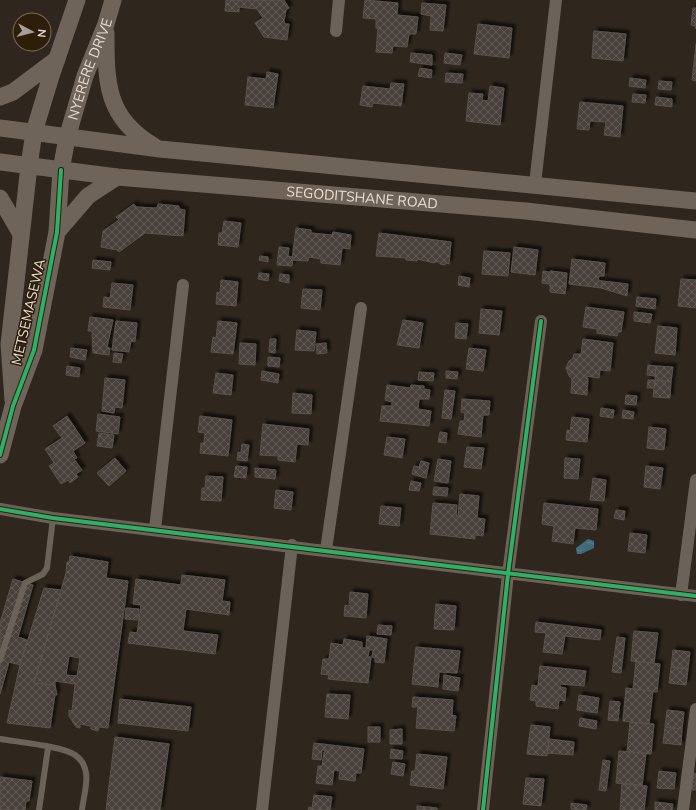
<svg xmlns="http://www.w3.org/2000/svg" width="696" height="810" viewBox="0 0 696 810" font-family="'Nunito Sans',sans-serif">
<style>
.water{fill:url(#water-ripples)}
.building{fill:url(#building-cross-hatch);stroke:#5a524b;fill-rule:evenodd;filter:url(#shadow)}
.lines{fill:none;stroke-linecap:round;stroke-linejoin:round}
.lane{stroke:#6b635a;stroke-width:6}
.street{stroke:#6b635a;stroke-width:12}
.secondary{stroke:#6f645a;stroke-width:17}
.cycleway-casing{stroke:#2d1e0c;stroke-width:6}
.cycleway{stroke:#2db169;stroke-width:4}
.labels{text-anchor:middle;stroke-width:3;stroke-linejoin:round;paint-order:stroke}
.street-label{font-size:14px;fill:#e9dfd4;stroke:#2d1e0c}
</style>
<defs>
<pattern id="water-ripples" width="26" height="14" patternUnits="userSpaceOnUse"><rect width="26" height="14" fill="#416b79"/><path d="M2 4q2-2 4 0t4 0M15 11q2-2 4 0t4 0" fill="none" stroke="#5c808b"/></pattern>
<pattern id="building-cross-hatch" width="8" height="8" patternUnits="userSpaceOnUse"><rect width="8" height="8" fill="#48413a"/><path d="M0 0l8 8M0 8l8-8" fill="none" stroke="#625c56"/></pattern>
<filter id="shadow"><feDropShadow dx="3.5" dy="-3.5" stdDeviation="1" flood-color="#0009"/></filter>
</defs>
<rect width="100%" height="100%" fill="#2f271e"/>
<!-- water -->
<path class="water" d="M588,539L594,541V548L581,554H577L576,548Z"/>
<!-- building -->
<path class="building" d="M226,0H284L289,8L286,10L284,21L285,24H289L287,40L264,37L255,23L263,18L257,9L239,7V12L225,11Z
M365,0L398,3L397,15L418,17L416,34H409L407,47L393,46L392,53L376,52L378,28H376V19L363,18Z
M422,3L446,5L443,31L430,30L431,16L421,14Z
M693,8H696V29L695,26L691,25Z
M478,24L512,28L509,58L474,54Z
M594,31L626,34L623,61L592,58Z
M696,44V81L692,80Z
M411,53L432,55V65L410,62Z
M445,53L462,55L460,65L444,63Z
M420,68L432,70L431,78L418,76Z
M267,72L278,74L273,108L245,105L248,77L266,79Z
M446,73L463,74L462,83L445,82Z
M630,78L646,80L645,88L629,86Z
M659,81L672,82L671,90L658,89Z
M391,83L404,84L401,106L373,103L372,107L360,105L363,86L390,89Z
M490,86L504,88L500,125L466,121L469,93L483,94L482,100L488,101Z
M633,94L646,95L645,103L632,102Z
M656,97L672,99V107L655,105Z
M580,102L623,106L620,137L604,135L606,122L590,121L589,130L577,129Z
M134,204L136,207L157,208L158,204L179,206V209L185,210L183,236L145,233L119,252L117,250L101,247L103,231L119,220L116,217Z
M224,221L241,223L238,247L218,245L219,233H222Z
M296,228L311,230V233L332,235L333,232L351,235L350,249L342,248L340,265L321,263V259L309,257L308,261L292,260Z
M379,233L451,242L449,264L446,263L445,265L440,264V262H435L434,263L417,259V261L406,260V258L376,256Z
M279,247L289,248L288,256L293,257L292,266L277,265Z
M514,247L538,250L535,275L511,272Z
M484,251L510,253L508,276L482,274Z
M260,256L268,257V262L259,260Z
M572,259L605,263L604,276H599L598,280L602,281L601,288L569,284Z
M93,260L111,262L110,270L92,268Z
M543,271L549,272L548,284L542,283Z
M550,271L567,273L566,287L549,285Z
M259,273L269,274L268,281L258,279Z
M280,274L289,275V283L279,281Z
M459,276L470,278L469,287L458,285Z
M681,279L696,280V308L678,306Z
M221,280L238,282L236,306L216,304L217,292L220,293Z
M602,281L628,284L627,296L601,288Z
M112,283L133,285L130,310L103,307L104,297L110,298Z
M550,285L566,287L565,294L550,292Z
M303,289L322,290L320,310L301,308Z
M637,297L656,299L655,309L636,306Z
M586,307L624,312L621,332H618L617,336L597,333V329L583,327Z
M481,309L502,311L499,335L479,333Z
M634,312L652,314L650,323L634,321Z
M90,317L113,320L107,347L110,348L109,355L93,353L92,331H88Z
M403,320L423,323L419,348L397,345Z
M116,321L137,323L135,342L131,341L129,352L112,350Z
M218,321L237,323L233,354L211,352L213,337L216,338Z
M456,323L468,324L466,339L455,338Z
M658,326L677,328L675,355L655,353Z
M297,330L316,332L314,351L295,350Z
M270,339H276L275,353L269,352Z
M583,339L613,343L610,371L600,370L599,378L585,376L584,377L588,378L587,395L571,393L572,379L569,376L566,368L569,361L573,358L574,354H581Z
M240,343L256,344L255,365L239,364Z
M326,343L327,353L317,354L316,344Z
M71,348L87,350L85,360L70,357Z
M469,348L486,350L483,371L466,369Z
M114,353L123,354L121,363L113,362Z
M268,357L280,358L279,367L268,366Z
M648,365L656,366L655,376L647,375Z
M67,366L80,368L79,377L66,375Z
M656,366L673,367L671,382L655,380Z
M262,371L279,374L278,383L261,380Z
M446,371L458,372L457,379L446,378Z
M419,372L434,373L433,381L418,380Z
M216,373L233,375L231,395L213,393Z
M105,378L125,380L122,408L115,407L114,413L102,411Z
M648,380H655L654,388H647Z
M655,380L671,382L670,398L653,397Z
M387,385L410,388L411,385L424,386V389L430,390L429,399H419L418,409L431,411L429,426L380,421L382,406H392V402L385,400Z
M445,390L455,391L451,419L442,418Z
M293,393L312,395L311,414L292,413Z
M626,395L637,396L636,405L625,404Z
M462,399L490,401L489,415H483L481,437L458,434L460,421H464L465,413L461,412Z
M601,408L614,410L613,418L600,416Z
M623,410L634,412L633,419L622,418Z
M98,414L120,417L118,434L96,431Z
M67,416L85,443L73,451L77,458L74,459L82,470L76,474L78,477L70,483L68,480L61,484L49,466L54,463L45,449L62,438L53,426Z
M200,416L232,420L228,456L200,453L201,443H204L205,433L198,432Z
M572,417L589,419L587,442L566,440L567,430L570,431Z
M263,424L309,429L308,445L297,444L295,462L278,460V456L260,455Z
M649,427L666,429L664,450L647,448Z
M440,432L447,433L446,443L438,442Z
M99,433L114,435L112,448L97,446Z
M387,437L405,439L402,458L384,455Z
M242,444L249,445L247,461L237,460L238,452L241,453Z
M467,447L484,448L481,469L464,467Z
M115,458L126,471L109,486L97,473Z
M565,458L580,459L578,479L564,478Z
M438,459L451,461L448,483L434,481Z
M421,461L429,463L426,478L412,474L414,466L419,467Z
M236,466L247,467L246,478L234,477Z
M646,466L663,468L660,489L644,487Z
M255,468L276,470L275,479L255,477Z
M206,476L223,477L221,501L201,500L202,488H205Z
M593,478L606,480L604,501L590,500Z
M411,481L421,483L419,491L409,490Z
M434,487L448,488L447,496L433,495Z
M276,490L293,492L291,510L274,508Z
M460,494L479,496L477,518L485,519L483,536L475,535V539L430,534L433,503L457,505L456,516H458Z
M544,503L598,509L596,530L575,528L573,544L552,541L554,526L542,524Z
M381,506L401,508L399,526L379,524Z
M616,510L625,511L624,520L614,518Z
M630,533L647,535L645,553L628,551Z
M70,556L108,562L106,578L128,581L108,728L99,727L98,731L91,729V726L80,724V728L76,727L69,716V710L72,711L75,684L55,681V685L34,683L66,573L67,562H69ZM69,656L80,658L77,676L66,675Z
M182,575L225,580L222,601L230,602L229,615L186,609L183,631L218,635L215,654L128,643L130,632L137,633L141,605L133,604L136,579L181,585Z
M13,579L33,585L18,637L27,640L20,665L9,662L0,694V623Z
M44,588L61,590L34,683L55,685L57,695H55L50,728L7,723L20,665Z
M350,592L368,594L366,618L344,616L345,605L349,606Z
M436,604L456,606L454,630L434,629Z
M126,608L139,609L138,620L125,619Z
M536,622L601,630L600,640L565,636L562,654L543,652L546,633L535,632Z
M378,625L392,626L391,635L377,634Z
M634,631L658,633L654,663L631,661Z
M367,636L387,639L384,663L375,662V658L372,657L373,650H369L368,657H371L368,683L328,679L329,675L321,674L323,659H329L331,643L343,645L344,639L362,642V648H366Z
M617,637L625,638L621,673L612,672Z
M416,647L460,651L457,673L439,672L438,687L412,684Z
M673,650L690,652L688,669L671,667Z
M636,661L660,664L657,692L633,689Z
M540,666L586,671L584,686L561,684L560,687L566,688L565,701L559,700L558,709L536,706V701L530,700L532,685L538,686Z
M671,667L688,669L686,685L669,683Z
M444,675L460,678L458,691L443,689Z
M626,688L653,691L649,724L623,721Z
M327,694L350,695L348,719L325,717Z
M579,695L599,698L597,713L577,710Z
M413,697L453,700L452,715L456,716L454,731L416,728L418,707H412Z
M120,699L191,707L188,731L118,723Z
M610,701L620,702L618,721L608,720Z
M667,710L684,712L682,729L665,727Z
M580,718L597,721L596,729L579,726Z
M630,722L654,724L651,754L627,752Z
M531,725L550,727L547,756L527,754Z
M368,727H380V742H368Z
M665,727L682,729L681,745L663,743Z
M402,729V744H390V730Z
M115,737L169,744L160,810H106Z
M549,739L574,742L573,755L547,753Z
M314,743L364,749L361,773H356L355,781L339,779L340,771L334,770L332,785L316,783L318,766H322L324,752L326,751L322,750L321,760L312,759Z
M391,749L403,751L402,759L390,758Z
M619,751L646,753L642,786L616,783Z
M417,754L447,757L443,789L410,785L412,771H415Z
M603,760L610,761L606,791L599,790Z
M393,762L405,764L403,776L391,774Z
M659,771L676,773L674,789L657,788Z
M694,773L696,774V790H692Z
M0,777L32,781L29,801H26L25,810H0Z
M526,778L544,779L541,806L523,804Z
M622,783L647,786L644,810H620Z
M314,795L332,797L330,810H308L309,807L312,808Z
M655,802L673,804L672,810H655Z
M571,803L587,805L586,810L571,809Z
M417,806L437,808V810H417Z"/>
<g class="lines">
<!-- lane -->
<path class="lane" d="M0,660L25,583L43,574L47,568L53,518
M0,739C18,742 62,746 75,755C81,759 85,766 86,773C88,784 83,799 82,810
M39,810L48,748"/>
<!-- street -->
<path class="street" d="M336,31L339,0
M535,184L556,0
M0,509L53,518L696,596
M155,529L183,285
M326,550L361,308
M681,595L696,480
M262,810L292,545
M483,810L508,574L541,321
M683,810L696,709"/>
<!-- secondary -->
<g class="secondary">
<path d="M106,33C106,83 106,118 154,146"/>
<path d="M0,97L13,92L57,59"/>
<path d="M0,128L160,149L696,201"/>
<path id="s1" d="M0,162L117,177L526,211L696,230"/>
<path d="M0,198L21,234"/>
<path d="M57,232L88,196L117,177"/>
<path d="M13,400L9,344L29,166L34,132L51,76L77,0"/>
<path id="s2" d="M0,455L13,406L34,350L57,232L61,170L67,138L85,76L106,24L113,0"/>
</g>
<defs>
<path id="cycleway" d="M0,455L13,406L34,350L57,232L61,170
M0,509L53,518L696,596
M483,810L508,574L541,321"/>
</defs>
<!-- cycleway casing -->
<use href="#cycleway" class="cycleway-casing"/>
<!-- cycleway -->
<use href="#cycleway" class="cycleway"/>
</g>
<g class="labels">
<!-- street labels -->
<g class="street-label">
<text dy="5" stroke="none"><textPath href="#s2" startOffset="398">NYERERE DRIVE</textPath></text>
<text dy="5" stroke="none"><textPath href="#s1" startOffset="364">SEGODITSHANE ROAD</textPath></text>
<text transform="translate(28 312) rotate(-77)" y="5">METSEMASEWA</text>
</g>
</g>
<!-- north arrow -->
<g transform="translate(32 32) rotate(97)"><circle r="19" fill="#2d1e0c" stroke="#786b5c"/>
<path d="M0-3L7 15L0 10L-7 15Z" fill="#a89f94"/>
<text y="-6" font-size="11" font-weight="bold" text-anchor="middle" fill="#e9dfd4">N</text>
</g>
</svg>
